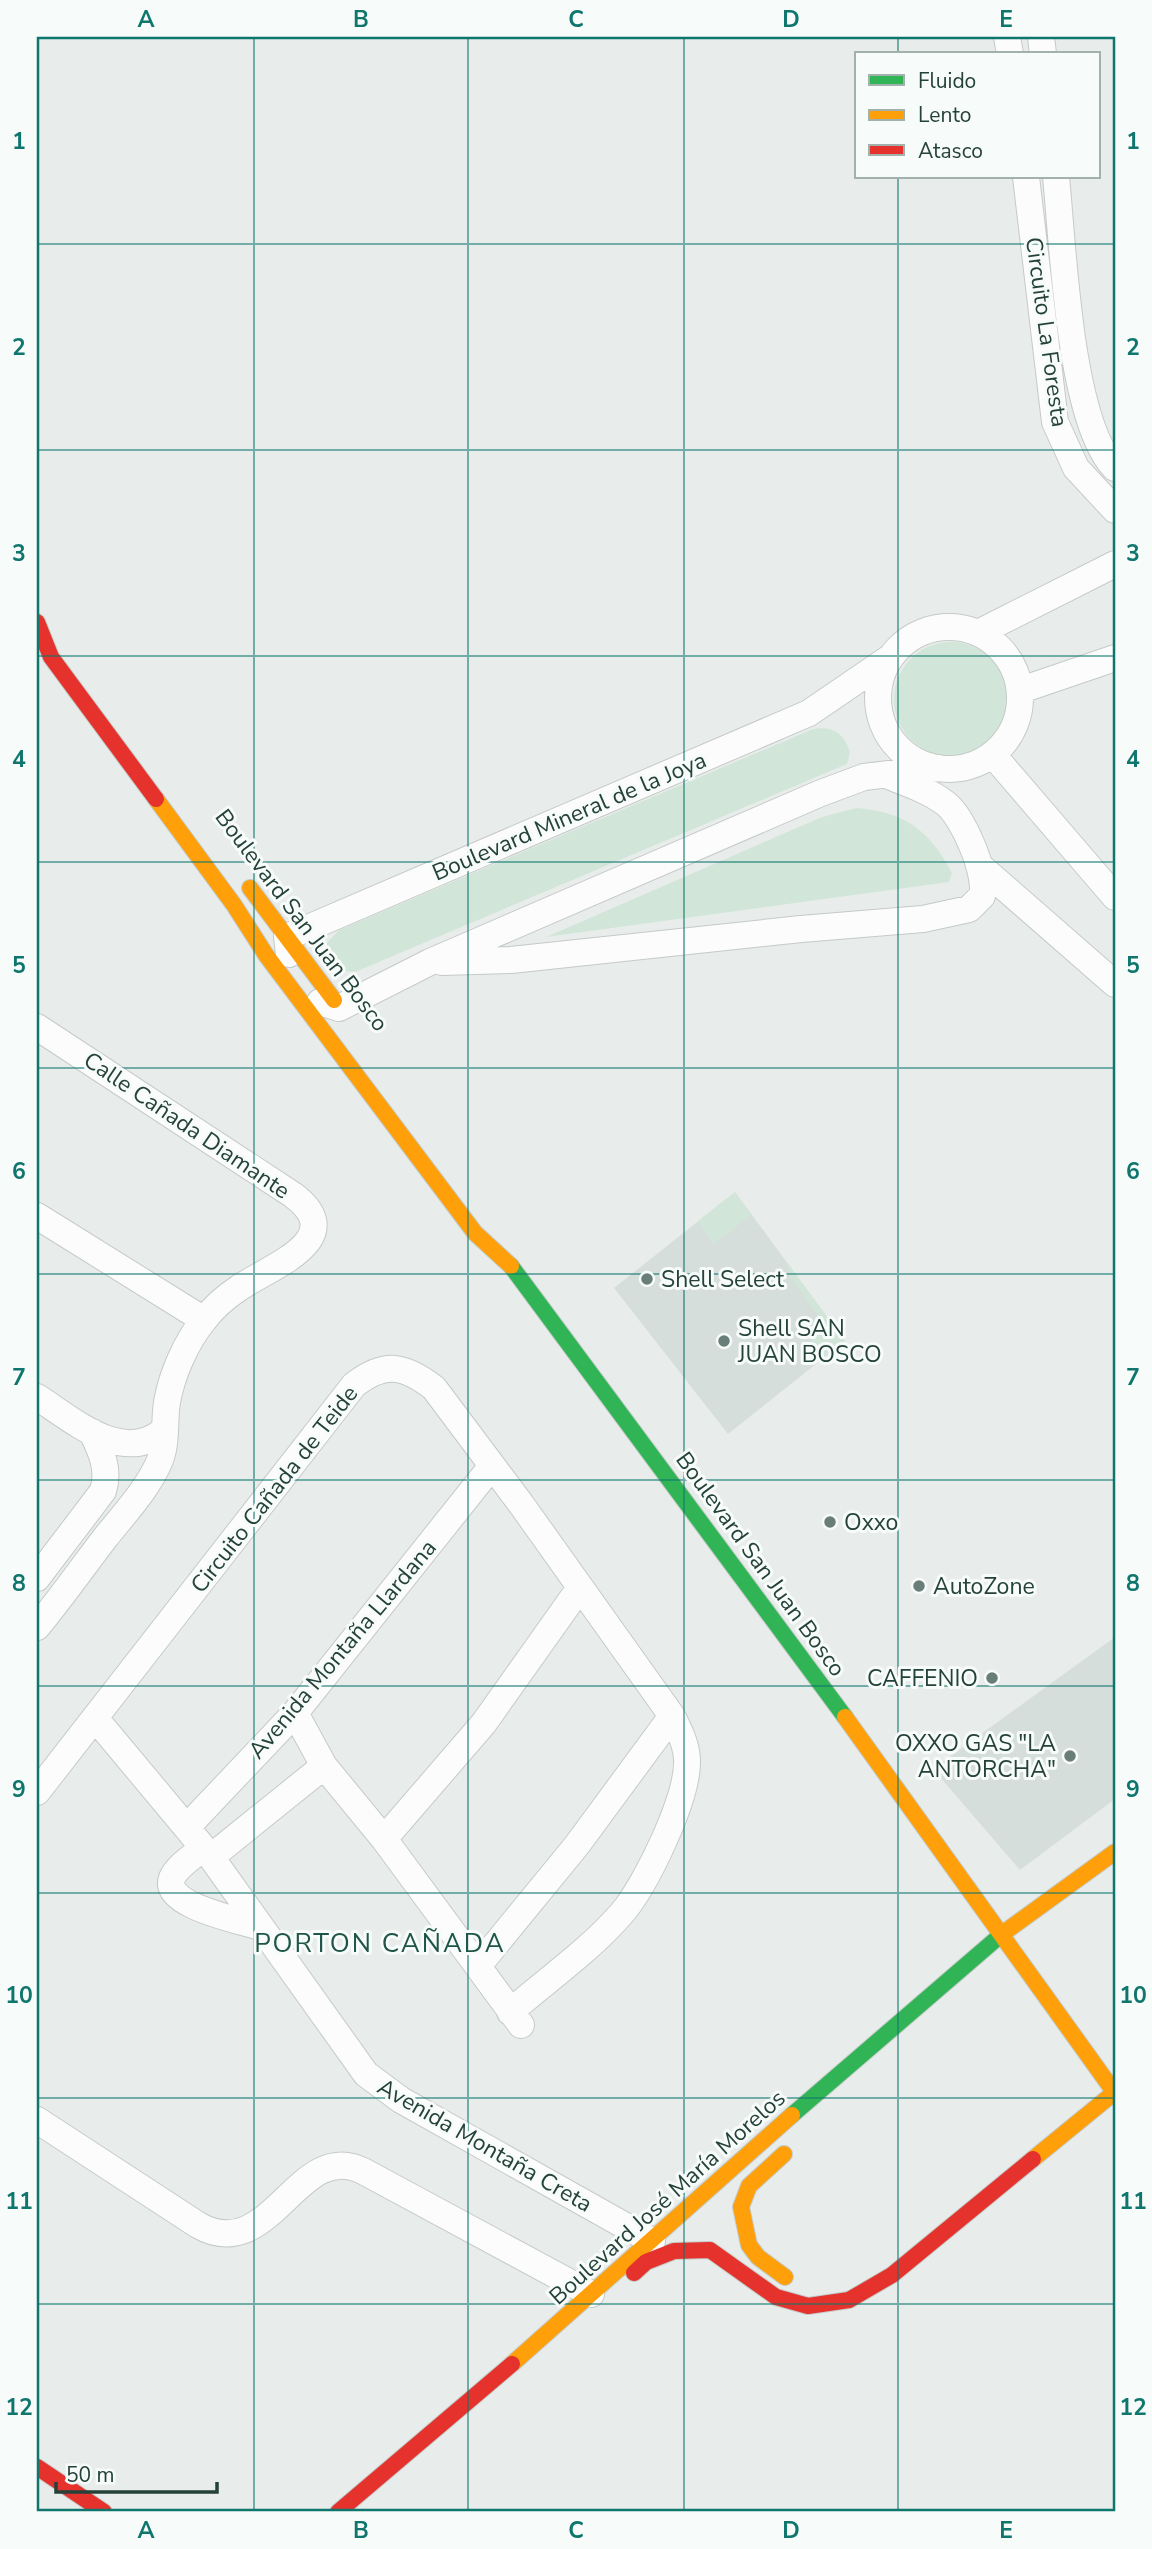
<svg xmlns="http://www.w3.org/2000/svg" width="1152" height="2549" viewBox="0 0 1152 2549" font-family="'Nunito Sans',sans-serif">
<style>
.built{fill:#d6dedb}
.green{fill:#d1e6d8}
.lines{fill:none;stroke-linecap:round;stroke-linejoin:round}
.street-casing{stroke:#c5cac8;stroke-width:28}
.fast-casing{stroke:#c3cbc8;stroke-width:18}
.slow-casing{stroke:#c3cbc8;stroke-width:18}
.jam-casing{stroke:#c3cbc8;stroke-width:18}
.street{stroke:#fcfcfc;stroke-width:26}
.fast{stroke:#30b455;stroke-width:16}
.slow{stroke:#ff9f0a;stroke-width:16}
.jam{stroke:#e5322d;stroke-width:16}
.grid{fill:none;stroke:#0f766e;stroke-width:2;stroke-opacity:0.55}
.poi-dot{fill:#697e78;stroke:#f7fbf9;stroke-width:2.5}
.labels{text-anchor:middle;stroke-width:6;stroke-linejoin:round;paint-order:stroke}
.street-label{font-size:23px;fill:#24423a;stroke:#f7fbf9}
.poi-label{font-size:23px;fill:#24423a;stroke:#f7fbf9;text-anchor:start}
.quarter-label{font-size:26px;letter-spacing:2px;fill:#1f5548;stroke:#f7fbf9}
.neatline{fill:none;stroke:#0f766e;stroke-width:2.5}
.grid-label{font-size:23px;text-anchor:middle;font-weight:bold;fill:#0f766e}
</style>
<rect width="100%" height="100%" fill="#e8edeb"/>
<!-- built -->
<path class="built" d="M735,1192L845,1341L728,1434L614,1288Z
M1115,1637V1799L1020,1870L933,1769Z"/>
<!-- green -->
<path class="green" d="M894 699a57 57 0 1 1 114 0a57 57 0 1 1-114 0Z
M813,729C833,726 844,733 850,752L847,764L355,972L334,970L324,960L325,945L339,930Z
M856,808C903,811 930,830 952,873L949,882L546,937L822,817Z
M735,1192L751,1215L714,1244L698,1221Z
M785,1260L845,1341L821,1360L813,1352L811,1332L823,1322L790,1277Z"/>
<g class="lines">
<defs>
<path id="street" d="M1007,37L1010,54
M1041,37L1043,54
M1026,177L1055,422L1076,468L1115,510
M1056,177C1063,244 1069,422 1115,468
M878 698a71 71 0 1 1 142 0a71 71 0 1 1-142 0Z
M980,632L1115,564
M1021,690L1115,658
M993,755L1115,897
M981,867L1115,984
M289,954L287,937L809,713L888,659
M442,962L511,960L801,929L923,919L969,909L982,896C988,875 963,816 945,803C928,790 906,783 886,775
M320,1002L339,1008L430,962L821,793L864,777L939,768
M37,1027L293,1195C352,1239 269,1267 239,1288C227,1296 213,1308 204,1320C186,1342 172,1374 167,1402C164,1421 167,1442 160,1460C148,1489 124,1514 105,1538C82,1568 61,1598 37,1627
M37,1216L204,1320
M37,1397C73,1420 124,1466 164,1430
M37,1578L103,1491C110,1470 101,1451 92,1432
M295,1713L324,1766L384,1839L521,2025
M95,1718L211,1857L366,2074L401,2100L652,2241
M37,1792L354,1385C385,1361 404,1365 434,1388L521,1504L672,1716C679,1730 687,1745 687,1761C688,1798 646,1885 622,1913C590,1950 547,1980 510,2012
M187,1827L295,1713L491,1467
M384,1839L484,1723L579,1589
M203,1848C194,1856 177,1866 172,1878C162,1906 240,1920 259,1927
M211,1857L324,1766
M478,1966L577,1845L672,1716
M37,2120L198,2225C271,2267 297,2138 363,2171L591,2294"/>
<path id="fast" d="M511,1266L845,1717
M792,2115L1002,1934"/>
<path id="slow" d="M156,799L234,905L266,955L475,1233L511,1266
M250,888L334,1000
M845,1717L1115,2093
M1002,1934L1115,1852
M784,2154L749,2186L741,2207L749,2245L758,2257L785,2277
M1033,2159L1115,2092
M512,2364L792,2115"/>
<path id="jam" d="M37,622L51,657L156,799
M634,2273L646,2262L674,2251L710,2250L776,2297L808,2306L849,2300L892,2275L1033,2159
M37,2467L104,2512
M338,2512L512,2364"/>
</defs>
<!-- street casing -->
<use href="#street" class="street-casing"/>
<!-- fast casing -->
<use href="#fast" class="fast-casing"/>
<!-- slow casing -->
<use href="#slow" class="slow-casing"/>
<!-- jam casing -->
<use href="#jam" class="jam-casing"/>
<!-- street -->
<use href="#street" class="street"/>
<!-- fast -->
<use href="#fast" class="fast"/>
<!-- slow -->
<use href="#slow" class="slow"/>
<!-- jam -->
<use href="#jam" class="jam"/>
</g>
<!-- grid -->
<path class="grid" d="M254,37V2512M468,37V2512M684,37V2512M898,37V54M898,177V2512M37,244H1115M37,450H1115M37,656H1115M37,862H1115M37,1068H1115M37,1274H1115M37,1480H1115M37,1686H1115M37,1893H1115M37,2098H1115M37,2304H1115"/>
<!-- markers -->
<g class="poi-dot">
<circle cx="647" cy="1279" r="7"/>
<circle cx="724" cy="1341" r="7"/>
<circle cx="830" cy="1522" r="7"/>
<circle cx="919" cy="1586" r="7"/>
<circle cx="992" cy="1678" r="7"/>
<circle cx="1070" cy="1756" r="7"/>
</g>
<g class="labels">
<!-- street labels -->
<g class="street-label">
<text transform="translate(1047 332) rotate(82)" y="8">Circuito La Foresta</text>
<text transform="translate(569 816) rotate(-23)" y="8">Boulevard Mineral de la Joya</text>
<text transform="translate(302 920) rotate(53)" y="8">Boulevard San Juan Bosco</text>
<text transform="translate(187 1125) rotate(34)" y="8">Calle Cañada Diamante</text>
<text transform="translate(274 1489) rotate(-52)" y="8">Circuito Cañada de Teide</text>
<text transform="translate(761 1564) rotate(54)" y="8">Boulevard San Juan Bosco</text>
<text transform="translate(342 1649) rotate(-50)" y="8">Avenida Montaña Llardana</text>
<text transform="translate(485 2145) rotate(30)" y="8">Avenida Montaña Creta</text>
<text transform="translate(667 2197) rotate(-42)" y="8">Boulevard José María Morelos</text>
</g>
<!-- poi labels -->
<g class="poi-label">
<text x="661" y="1287">Shell Select</text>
<text x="738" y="1336">Shell SAN<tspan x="738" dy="26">JUAN BOSCO</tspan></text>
<text x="844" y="1530">Oxxo</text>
<text x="933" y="1594">AutoZone</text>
<text x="978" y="1686" text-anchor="end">CAFFENIO</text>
<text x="1056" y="1751" text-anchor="end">OXXO GAS "LA<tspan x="1056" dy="26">ANTORCHA"</tspan></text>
</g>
<!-- quarter labels -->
<g class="quarter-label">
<text x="380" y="1952">PORTON CAÑADA</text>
</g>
</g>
<!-- border -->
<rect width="1152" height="2549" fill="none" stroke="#f7fbf9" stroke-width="77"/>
<!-- legend -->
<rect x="855" y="52" width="245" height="126" fill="#f7fbf9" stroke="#a3b1ad" stroke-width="2"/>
<rect x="869" y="75" width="35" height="10" fill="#30b455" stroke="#a3b1ad" stroke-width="2"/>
<text x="918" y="88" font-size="21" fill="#24423a">Fluido</text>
<rect x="869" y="110" width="35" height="10" fill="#ff9f0a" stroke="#a3b1ad" stroke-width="2"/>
<text x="918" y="122" font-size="21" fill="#24423a">Lento</text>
<rect x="869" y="145" width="35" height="10" fill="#e5322d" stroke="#a3b1ad" stroke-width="2"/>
<text x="918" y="158" font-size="21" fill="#24423a">Atasco</text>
<!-- scale -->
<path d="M56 2482v10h161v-10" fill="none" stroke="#24423a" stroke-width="3.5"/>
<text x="66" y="2482" font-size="21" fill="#24423a" stroke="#f7fbf9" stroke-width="5" paint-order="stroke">50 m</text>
<rect x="38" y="38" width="1076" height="2472" class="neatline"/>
<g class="grid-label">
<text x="146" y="27">A</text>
<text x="361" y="27">B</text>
<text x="576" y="27">C</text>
<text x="791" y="27">D</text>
<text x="1006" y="27">E</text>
<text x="19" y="149">1</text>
<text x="1133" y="149">1</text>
<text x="19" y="355">2</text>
<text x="1133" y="355">2</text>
<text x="19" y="561">3</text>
<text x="1133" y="561">3</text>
<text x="19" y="767">4</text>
<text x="1133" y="767">4</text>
<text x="19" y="973">5</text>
<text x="1133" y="973">5</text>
<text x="19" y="1179">6</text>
<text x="1133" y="1179">6</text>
<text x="19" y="1385">7</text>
<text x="1133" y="1385">7</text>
<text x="19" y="1591">8</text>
<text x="1133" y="1591">8</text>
<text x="19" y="1797">9</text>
<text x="1133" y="1797">9</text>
<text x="19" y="2003">10</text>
<text x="1133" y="2003">10</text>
<text x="19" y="2209">11</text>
<text x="1133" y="2209">11</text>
<text x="19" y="2415">12</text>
<text x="1133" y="2415">12</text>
<text x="146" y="2538">A</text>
<text x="361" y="2538">B</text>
<text x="576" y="2538">C</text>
<text x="791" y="2538">D</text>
<text x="1006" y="2538">E</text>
</g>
</svg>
